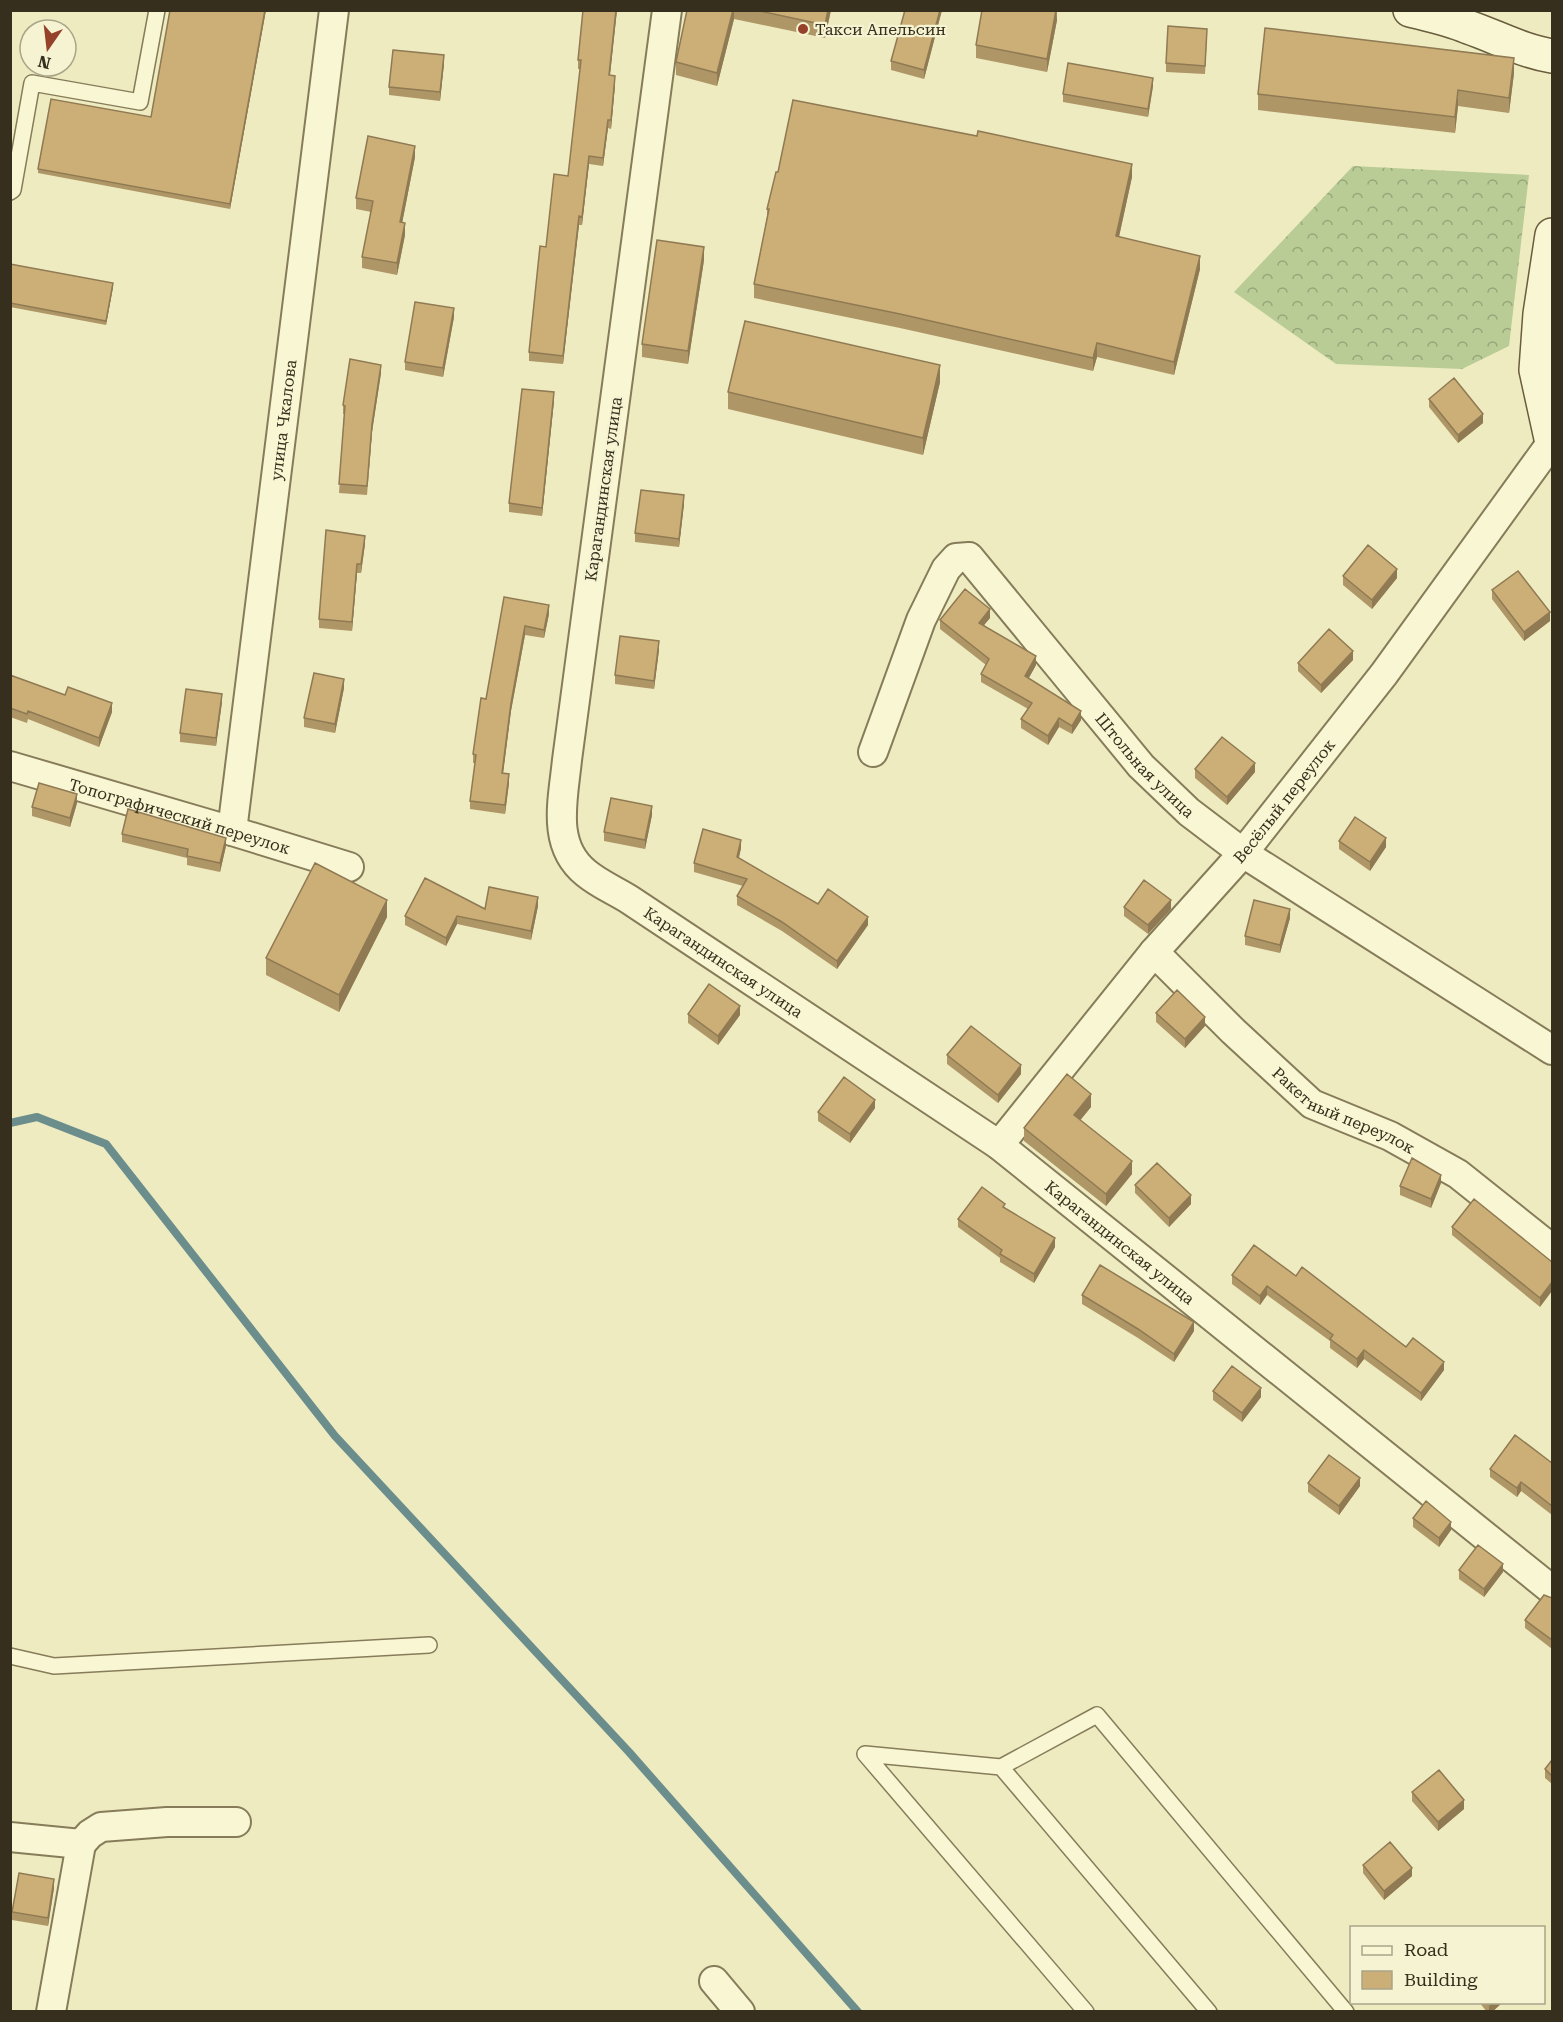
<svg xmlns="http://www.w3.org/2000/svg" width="1563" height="2022" viewBox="0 0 1563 2022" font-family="'Roboto Serif',serif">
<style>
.forest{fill:url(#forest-crowns)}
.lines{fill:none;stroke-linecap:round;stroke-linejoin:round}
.stream{stroke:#6b8e8d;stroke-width:8}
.lane-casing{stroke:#877c59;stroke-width:18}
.street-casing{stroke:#877c59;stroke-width:32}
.secondary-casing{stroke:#695d3c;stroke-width:36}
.lane{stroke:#f9f6d4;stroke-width:15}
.street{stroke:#f9f6d4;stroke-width:28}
.secondary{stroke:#f9f6d4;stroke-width:33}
.wall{fill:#af9666}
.shaded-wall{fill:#8f7a53}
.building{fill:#ccae77;stroke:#8f7a53;stroke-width:1.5}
.poi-dot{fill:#964129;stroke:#f5f3d1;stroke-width:2}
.labels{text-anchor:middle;stroke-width:4.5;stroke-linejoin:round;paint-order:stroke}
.poi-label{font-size:16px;fill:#372f1d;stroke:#f5f3d1;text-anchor:start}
.street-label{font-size:16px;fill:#372f1d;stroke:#f5f3d1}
</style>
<defs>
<pattern id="forest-crowns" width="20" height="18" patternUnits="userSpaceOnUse" patternTransform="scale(1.5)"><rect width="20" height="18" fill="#b9cc95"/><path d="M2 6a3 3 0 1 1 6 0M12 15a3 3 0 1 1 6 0" fill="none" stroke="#97a679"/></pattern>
</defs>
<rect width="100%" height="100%" fill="#eeebc1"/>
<!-- forest -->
<path class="forest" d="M1353,166L1529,175L1509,346L1462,369L1336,364L1234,292Z"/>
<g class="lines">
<!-- stream -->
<path class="stream" d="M10,1123L37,1117L106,1144L335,1436L629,1752L858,2012"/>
<defs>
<path id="lane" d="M10,192L13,190L32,83L140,102L157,10
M10,1656L54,1666L429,1645
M1001,1767L1209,2012
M1086,2012L865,1754L1001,1767L1097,1715L1346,2012"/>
<g id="street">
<path id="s1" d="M667,10L567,760C563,800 551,845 586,873C599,884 616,891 630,900L999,1145L1552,1590"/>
<path id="s2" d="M873,752L921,620L946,569L956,558L969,557L1141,766L1189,812L1243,853L1552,1050"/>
<path id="s3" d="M10,766L232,831L349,867"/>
<path id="s4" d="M232,831L334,10"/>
<path id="s5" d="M1154,952L1233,1031L1312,1104L1390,1136L1458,1174L1552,1249"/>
<path id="s6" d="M999,1145L1154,952L1243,853L1384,674L1552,442"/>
<path d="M10,1837L81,1844L90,1834L101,1827L167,1822H236"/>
<path d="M714,1981L740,2012"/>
<path d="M51,2012L81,1844"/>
</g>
<path id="secondary" d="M1410,10C1430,15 1449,19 1468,27C1497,37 1522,51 1552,56
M1552,235L1540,314L1536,370L1552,443"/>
</defs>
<!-- lane casing -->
<use href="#lane" class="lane-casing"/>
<!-- street casing -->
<use href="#street" class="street-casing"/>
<!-- secondary casing -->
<use href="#secondary" class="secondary-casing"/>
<!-- lane -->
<use href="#lane" class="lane"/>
<!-- street -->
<use href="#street" class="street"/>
<!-- secondary -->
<use href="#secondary" class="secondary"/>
</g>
<!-- wall -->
<path class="wall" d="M170,10H266L230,209L38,173V169L151,117Z
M583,10H617L610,75L615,85L611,129L608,128L603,166L589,164L582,225H579L563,364L529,361V352L546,247L568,176L580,69H578V60Z
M687,10H831L825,38L734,19L717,86L676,75V62Z
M942,10L924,79L891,70V61Z
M1057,10V20L1047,72L976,58V45Z
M1207,37L1205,74L1166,72V63Z
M444,64L440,101L389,95V87Z
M1514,73L1509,113L1458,106L1455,133L1258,110V94Z
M1153,86L1148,117L1063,102V94Z
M415,157L402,223L405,235L397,275L362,268V257L371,212L356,209V198Z
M1132,177L1119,237L1200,269L1174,375L1097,357L1093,371L900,328L754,298V284L767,217V209Z
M704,260L688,364L642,357V344Z
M10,264L113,287L106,325L10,307Z
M454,317L443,377L405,370V362Z
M381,373L372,432L367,495L339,493L344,414H343V405Z
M940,382L923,455L728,409V392Z
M1429,399L1483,423L1458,443L1429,407Z
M554,401L542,516L509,512V503Z
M684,504L679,547L635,542V533Z
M365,544L361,573H357L352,631L319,628V619Z
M1343,576L1397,578L1372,609L1343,585Z
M1492,590L1550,621L1524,641L1492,599Z
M504,597L549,614L544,638L525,635L511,711L503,773L509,783L505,814L470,809V801L475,763H473V754L486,699Z
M990,618L984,625L1036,665L1028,679L1081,720L1072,734L1059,727L1048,745L1021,728V719L1028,709L981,682V674L986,665L940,629V620Z
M659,650L654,689L615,684V675Z
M1353,660L1321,693L1298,671V663Z
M10,675L112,712L99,747L28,719L27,723L10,717Z
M344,688L335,733L304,727V718Z
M222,702L216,746L180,742V733Z
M1195,769L1255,772L1227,805L1195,778Z
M77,803L70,827L32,816V807Z
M652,815L645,849L604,841V832Z
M122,834L226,846L220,872L187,865V858L122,842Z
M1339,841L1386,847L1370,871L1339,849Z
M741,848L739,858L818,904L868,925L837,969L782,931L737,905V896L743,886L694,872V863Z
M538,906L531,940L457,924L446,946L405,925V916L485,909Z
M1124,907L1171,909L1148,934L1124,916Z
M387,917L339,1012L266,975V958Z
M1290,918L1280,953L1245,945V936Z
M1156,1013L1205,1026L1185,1048L1156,1022Z
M688,1014L740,1015L718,1045L688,1023Z
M947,1055L1021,1074L998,1103L947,1064Z
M1091,1107L1080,1120L1132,1174L1106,1206L1024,1141V1128Z
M875,1108L850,1143L818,1121V1112Z
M1441,1183L1431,1208L1400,1195V1186Z
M1135,1185L1191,1204L1169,1227L1135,1193Z
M1005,1208L1055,1247L1034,1283L1000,1262V1258L958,1227V1219Z
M1452,1227L1552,1262L1540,1307L1452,1235Z
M1232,1275L1296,1276L1444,1370L1421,1401L1364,1359L1357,1368L1330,1348V1341L1267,1295L1260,1305L1232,1284Z
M1082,1295L1194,1331L1174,1362L1138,1338L1082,1304Z
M1213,1391L1261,1397L1242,1422L1213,1400Z
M1552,1463V1515L1521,1491L1517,1497L1490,1477V1469Z
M1308,1483L1360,1486L1339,1515L1308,1492Z
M1413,1518L1451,1530L1439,1547L1413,1527Z
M1459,1570L1503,1572L1484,1597L1459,1579Z
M1552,1598V1649L1525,1628V1620Z
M1552,1760V1784L1545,1778V1769Z
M1412,1792L1464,1809L1438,1831L1412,1801Z
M1363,1865L1412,1876L1384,1900L1363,1873Z
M54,1888L48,1926L12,1920V1912Z
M1479,2002H1503L1492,2012H1487Z"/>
<!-- shaded-wall -->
<path class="shaded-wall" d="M265,10H266L230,209V204Z
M616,10H617L609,84V75Z
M733,10H734V19L717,86V73Z
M828,10H831L825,38V25Z
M940,10H942L924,79V70Z
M1056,10L1057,20L1047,72V59Z
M444,55V64L440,101V92Z
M1514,58V73L1509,113V98Z
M615,76V85L611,129V120Z
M1153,78V86L1148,117V109Z
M1458,90V106L1455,133V117Z
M608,120V128L603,166V158Z
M415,146V157L400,234V222Z
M589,156V164L582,225V217Z
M1132,164V177L1116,250V236Z
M579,216V225L563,364V356Z
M405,223V235L397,275V263Z
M704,247V260L688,364V351Z
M1200,256V269L1174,375V362Z
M113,283V287L106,325V321Z
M454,308V317L443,377V368Z
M1097,343V357L1093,371V358Z
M381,365V373L372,432L367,495L372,424Z
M940,365V382L923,455V438Z
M554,392V401L542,516V508Z
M1483,414V423L1458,443V435Z
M684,495V504L679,547V539Z
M365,536V544L361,573V564Z
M357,564V573L352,631V622Z
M1397,569V578L1372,609V600Z
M549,605V614L544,638V630Z
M990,609V618L979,631V623Z
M1550,612V621L1524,641V632Z
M525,626V635L511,711L502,782V773L511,703Z
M659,641V650L654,689V681Z
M1353,651V660L1321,693V685Z
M1036,656V665L1025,685V676Z
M344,679V688L335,733V724Z
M222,694V702L216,746V738Z
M112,703V712L99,747V738Z
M1081,711V720L1072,734V726Z
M1059,718V727L1048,745V736Z
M1255,763V772L1227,805V797Z
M509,774V783L505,814V805Z
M77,794V803L70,827V818Z
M652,806V815L645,849V840Z
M226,838V846L220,872V863Z
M1386,838V847L1370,871V862Z
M741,840V848L737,865V857Z
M538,897V906L531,940V931Z
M387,900V917L339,1012V995Z
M1171,900V909L1148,934V925Z
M1290,909V918L1280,953V945Z
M457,916V924L446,946V938Z
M868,917V925L837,969V961Z
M740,1006V1015L718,1045V1036Z
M1205,1017V1026L1185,1048V1039Z
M1021,1065V1074L998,1103V1095Z
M1091,1094V1107L1074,1128V1115Z
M875,1100V1108L850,1143V1134Z
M1132,1161V1174L1106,1206V1194Z
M1441,1175V1183L1431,1208V1199Z
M1191,1195V1204L1169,1227V1218Z
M1055,1238V1247L1034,1283V1274Z
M1552,1282V1291L1540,1307V1298Z
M1267,1286V1295L1260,1305V1296Z
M1194,1322V1331L1174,1362V1354Z
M1364,1350V1359L1357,1368V1359Z
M1444,1362V1370L1421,1401V1393Z
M1261,1388V1397L1242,1422V1413Z
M1360,1478V1486L1339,1515V1506Z
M1521,1482V1491L1517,1497V1488Z
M1451,1522V1530L1439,1547V1538Z
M1503,1564V1572L1484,1597V1589Z
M1464,1800V1809L1438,1831V1822Z
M1412,1868V1876L1384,1900V1891Z
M54,1879V1888L48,1926V1918Z
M1493,2002H1503L1492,2012H1489V2006Z"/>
<!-- building -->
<path class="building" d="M170,10H265L230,204L38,169L51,99L151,117Z
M583,10H616L609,75L615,76L611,120H608L603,158L589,156L582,217L579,216L563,356L529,352L540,246L546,247L554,174L568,176L581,60H578Z
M687,10H733L717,73L676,62Z
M755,10H828L825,25Z
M905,10H940L924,70L891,61Z
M982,10H1056L1047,59L976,45Z
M1168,26L1207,29L1205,66L1166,63Z
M1265,28L1514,58L1509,98L1458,90L1455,117L1258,94Z
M393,50L444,55L440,92L389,87Z
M1068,63L1153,78L1148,109L1063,94Z
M793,100L977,136L978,131L1132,164L1116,236L1200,256L1174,362L1097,343L1093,358L900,314L754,284L769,209H767L776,172H778Z
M368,136L415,146L400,222L405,223L397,263L362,257L373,201L356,198Z
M657,240L704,247L688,351L642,344Z
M10,264L113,283L106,321L10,303Z
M415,302L454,308L443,368L405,362Z
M745,321L940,365L923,438L728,392Z
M350,359L381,365L372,424L367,486L339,484L345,406L343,405Z
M1454,378L1483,414L1458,435L1429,399Z
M522,389L554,392L542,508L509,503Z
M641,490L684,495L679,539L635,533Z
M326,530L365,536L361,564H357L352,622L319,619Z
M1368,545L1397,569L1372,600L1343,576Z
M1518,571L1550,612L1524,632L1492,590Z
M965,589L990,609L979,623L1036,656L1025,676L1081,711L1072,726L1059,718L1048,736L1021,719L1032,703L981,674L989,659L940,620Z
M504,597L549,605L544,630L525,626L511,703L502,773L509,774L505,805L470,801L476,755L473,754L481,698L486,699Z
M1329,629L1353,651L1321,685L1298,663Z
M620,636L659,641L654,681L615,675Z
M314,673L344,679L335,724L304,718Z
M10,675L65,695L68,687L112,703L99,738L28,711L27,714L10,708Z
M186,689L222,694L216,738L180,733Z
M1222,737L1255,763L1227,797L1195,769Z
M39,783L77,794L70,818L32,807Z
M611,798L652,806L645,840L604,832Z
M128,809L226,838L220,863L187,856L188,849L122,834Z
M1355,817L1386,838L1370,862L1339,841Z
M703,829L741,840L737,857L818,904L828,889L868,917L837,961L782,922L737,896L747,879L694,863Z
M315,863L387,900L339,995L266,958Z
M425,878L485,909L489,887L538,897L531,931L457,916L446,938L405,916Z
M1144,880L1171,900L1148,925L1124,907Z
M1254,900L1290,909L1280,945L1245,936Z
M709,984L740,1006L718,1036L688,1014Z
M1177,990L1205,1017L1185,1039L1156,1013Z
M971,1026L1021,1065L998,1095L947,1055Z
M1067,1074L1091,1094L1074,1115L1132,1161L1106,1194L1024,1128Z
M844,1077L875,1100L850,1134L818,1112Z
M1412,1158L1441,1175L1431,1199L1400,1186Z
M1157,1163L1191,1195L1169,1218L1135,1185Z
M982,1187L1005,1204L1003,1207L1055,1238L1034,1274L1000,1254L1002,1250L958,1219Z
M1474,1199L1552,1262V1282L1540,1298L1452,1227Z
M1254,1245L1296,1276L1302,1267L1406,1347L1413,1338L1444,1362L1421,1393L1364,1350L1357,1359L1330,1339L1333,1335L1267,1286L1260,1296L1232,1275Z
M1100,1265L1194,1322L1174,1354L1138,1329L1082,1295Z
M1232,1366L1261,1388L1242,1413L1213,1391Z
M1515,1435L1552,1463V1506L1521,1482L1517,1488L1490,1469Z
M1329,1455L1360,1478L1339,1506L1308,1483Z
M1426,1501L1451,1522L1439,1538L1413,1518Z
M1478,1545L1503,1564L1484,1589L1459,1570Z
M1544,1595L1552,1598V1640L1525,1620Z
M1552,1760V1776L1545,1769Z
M1439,1770L1464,1800L1438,1822L1412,1792Z
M1390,1842L1412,1868L1384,1891L1363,1865Z
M19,1873L54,1879L48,1918L12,1912Z"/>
<!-- markers -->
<circle class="poi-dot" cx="803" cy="29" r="6"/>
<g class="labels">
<!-- poi labels -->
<g class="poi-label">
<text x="815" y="35">Такси Апельсин</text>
</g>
<!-- street labels -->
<g class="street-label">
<text dy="6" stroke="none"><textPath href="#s4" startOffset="414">улица Чкалова</textPath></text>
<text transform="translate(603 489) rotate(-82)" y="6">Карагандинская улица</text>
<text dy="6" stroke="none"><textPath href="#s2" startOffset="498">Штольная улица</textPath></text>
<text dy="6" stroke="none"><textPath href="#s6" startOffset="447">Весёлый переулок</textPath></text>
<text dy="6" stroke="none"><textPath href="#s3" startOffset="177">Топографический переулок</textPath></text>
<text dy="6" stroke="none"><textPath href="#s1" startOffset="1041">Карагандинская улица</textPath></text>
<text dy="6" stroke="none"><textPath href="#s5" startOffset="250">Ракетный переулок</textPath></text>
<text dy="6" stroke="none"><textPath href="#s1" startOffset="1527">Карагандинская улица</textPath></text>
</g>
</g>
<!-- border -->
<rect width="1563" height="2022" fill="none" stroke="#372f1d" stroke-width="24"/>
<!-- legend -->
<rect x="1350" y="1926" width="195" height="78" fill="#f5f3d1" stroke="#a9a589" stroke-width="1.5"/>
<rect x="1362" y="1946" width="30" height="9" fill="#f9f6d4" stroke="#a9a589" stroke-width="1.5"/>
<text x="1404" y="1956" font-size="18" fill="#372f1d">Road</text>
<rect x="1362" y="1971" width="30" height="18" fill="#ccae77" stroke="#a9a589" stroke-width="1.5"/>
<text x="1404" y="1986" font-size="18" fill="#372f1d">Building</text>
<!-- north arrow -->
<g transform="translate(48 48) rotate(194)"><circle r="28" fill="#f5f3d1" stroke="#a9a589" stroke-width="1.5"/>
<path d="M0-4.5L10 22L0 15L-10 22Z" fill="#964129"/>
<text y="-9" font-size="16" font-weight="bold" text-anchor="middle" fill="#372f1d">N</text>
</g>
</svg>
